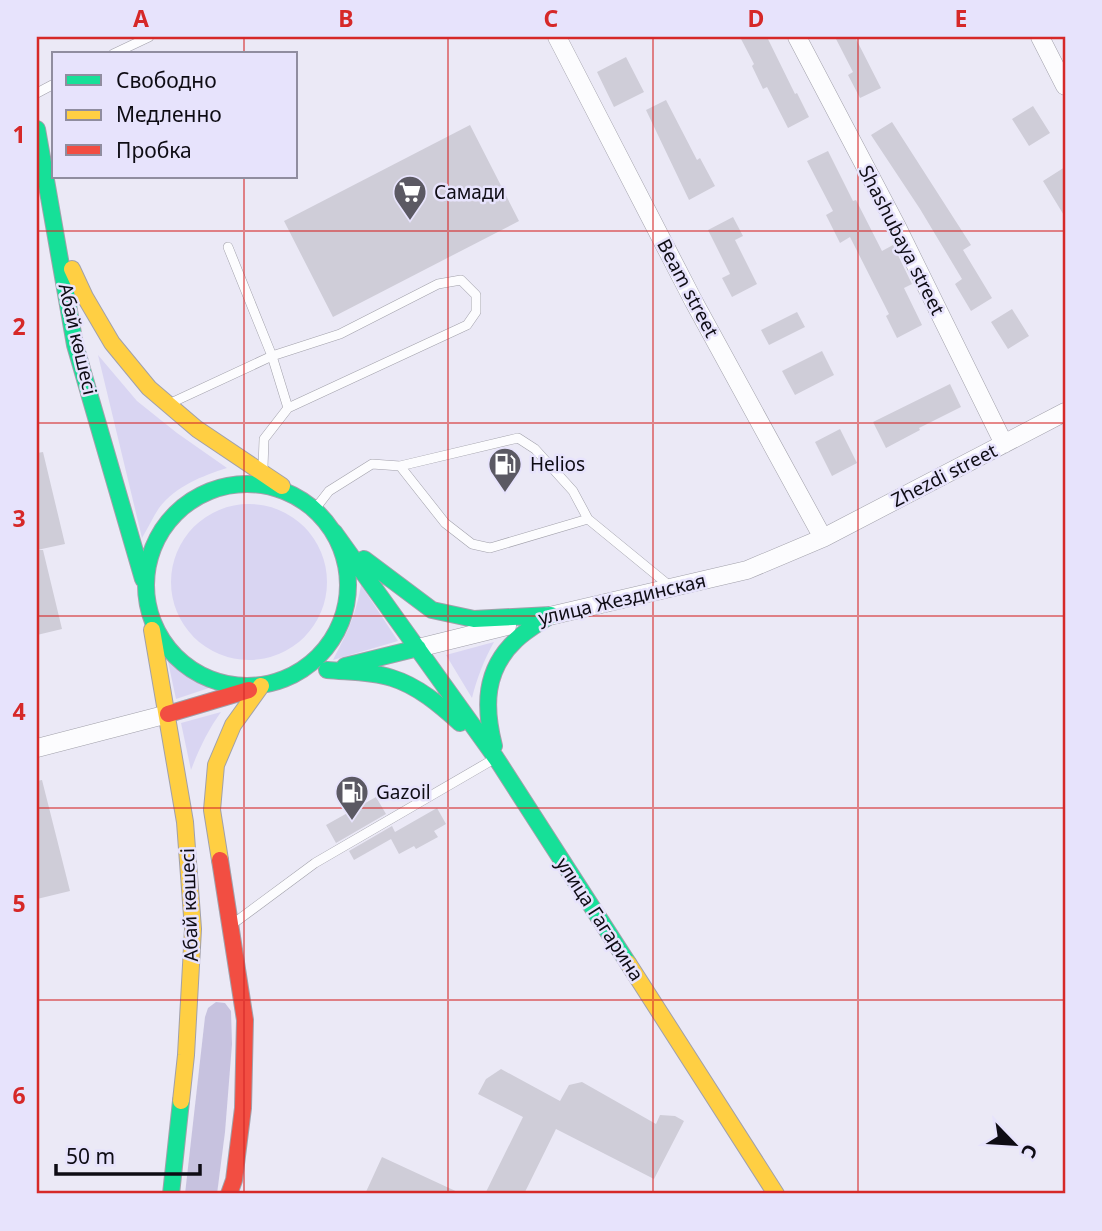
<svg xmlns="http://www.w3.org/2000/svg" width="1102" height="1231" font-family="'Noto Sans',sans-serif">
	<style>
		.green { fill: #d9d5f2 }
		.forest { fill: #c7c2df }
		.building { fill: #cfcdd8 }
		.lines { fill: none; stroke-linecap: round; stroke-linejoin: round }
		.lane-casing { stroke: #a1a0aa; stroke-width: 10 }
		.street-casing { stroke: #a1a0aa; stroke-width: 19 }
		.fast-casing { stroke: #a1a0aa; stroke-width: 18 }
		.slow-casing { stroke: #a1a0aa; stroke-width: 18 }
		.jam-casing { stroke: #a1a0aa; stroke-width: 18 }
		.lane { stroke: #fcfcfe; stroke-width: 9 }
		.street { stroke: #fcfcfe; stroke-width: 18 }
		.fast { stroke: #16e098; stroke-width: 16 }
		.slow { stroke: #ffcf43; stroke-width: 16 }
		.jam { stroke: #f24e42; stroke-width: 16 }
		.grid { fill: none; stroke: #d62828; stroke-width: 2; stroke-opacity: 0.55 }
		.labels { text-anchor: middle; stroke-width: 5; stroke-linejoin: round; paint-order: stroke }
		.poi-label { font-size: 19px; fill: #0e0c14; stroke: #e7e3fc; text-anchor: start }
		.street-label { font-size: 19px; fill: #0e0c14; stroke: #e7e3fc }
		.neatline { fill: none; stroke: #d62828; stroke-width: 2.5 }
		.grid-label { font-size: 23px; text-anchor: middle; font-weight: bold; fill: #d62828 }
	</style>
	<rect width="100%" height="100%" fill="#ebe9f6"/>
	<path class="green" d="M98,355L137,401L177,433L227,468C202,476 176,486 159,508C153,517 148,528 142,538Z
		M171 582a78 78 0 1 1 156 0a78 78 0 1 1-156 0Z
		M361,585L398,641L333,660C347,633 356,615 361,585Z
		M494,642C484,660 477,678 472,698L446,655Z
		M167,657L197,678L215,686L176,699Z
		M221,712C208,730 199,749 191,770L181,723Z"/>
	<path class="forest" d="M216,1002L225,1003L231,1011L232,1044L225,1132L217,1194H185L205,1017L208,1008Z"/>
	<path class="building" d="M740,37H767L795,94L797,93L809,117L788,128L767,87L763,89L752,66L754,64Z
		M835,37H855L881,88L860,98L848,75L853,72Z
		M626,57L644,92L614,107L597,72Z
		M666,100L697,160L700,158L715,186L689,200L646,110Z
		M1033,106L1050,133L1029,146L1012,119Z
		M892,122L971,245L963,250L992,298L971,311L955,284L962,279L920,209L871,135Z
		M470,125L519,221L333,317L284,221Z
		M828,151L853,201L856,200L882,251L893,245L912,284L904,288L922,325L897,338L886,316L889,314L850,237L840,243L826,215L833,211L807,161Z
		M1065,167V217L1043,181Z
		M733,217L743,236L735,240L757,284L732,297L722,278L730,274L708,230Z
		M1012,309L1029,336L1008,349L991,322Z
		M797,312L805,327L769,345L761,330Z
		M822,351L834,375L795,395L782,371Z
		M950,384L961,407L919,428L920,430L886,448L873,422Z
		M840,429L857,463L832,476L815,442Z
		M43,452L65,544L37,550V453Z
		M37,550H43L62,629L37,635Z
		M42,780L70,891L37,899V781Z
		M376,797L386,814L336,843L326,825Z
		M437,808L446,824L434,831L438,837L416,849L414,846L399,854L391,839L354,860L349,851L392,826L395,832Z
		M501,1069L560,1101L569,1085L582,1082L656,1124L660,1115L675,1116L684,1121L654,1179L556,1129L524,1194H485L523,1117L478,1094L486,1079Z
		M382,1157L462,1194H365Z"/>
	<g class="lines">
		<defs>
			<path id="lane" d="M113,54L149,37
				M37,93L54,84
				M228,247L272,356L288,408
				M173,402L272,356L340,334L438,284L461,280L476,295V312L467,325L288,408L264,439L263,468
				M400,466L445,523L472,544L490,548L588,519
				M315,509L329,491L372,464L400,466L518,438L535,449L573,491L588,519L671,587
				M234,923L315,863L494,759"/>
			<path id="street" d="M557,37L694,302L823,538
				M797,37L897,227L1004,444
				M1040,37L1065,86
				M541,618L747,570L823,538L1065,412
				M418,648L507,626
				M37,748L168,714"/>
			<path id="fast" d="M37,129L75,345L143,579
				M146 585a101 101 0 1 1 202 0a101 101 0 1 1-202 0Z
				M334,532L496,758L628,963
				M364,559L432,610L474,619L551,615
				M345,666L418,648
				M327,670C348,672 371,671 392,678C418,686 440,705 460,723
				M494,746C484,707 484,670 516,640C526,630 539,623 551,615
				M171,1194L181,1101"/>
			<path id="slow" d="M72,269L85,297L112,343L149,388L197,429L282,486
				M152,630L185,822L193,929L186,1055L181,1101
				M220,860L212,810L216,765L233,725L261,686
				M628,963L776,1194"/>
			<path id="jam" d="M168,714L249,690
				M220,860L245,1020L243,1108L234,1180L229,1194"/>
		</defs>
		<use href="#lane" class="lane-casing"/>
		<use href="#street" class="street-casing"/>
		<use href="#fast" class="fast-casing"/>
		<use href="#slow" class="slow-casing"/>
		<use href="#jam" class="jam-casing"/>
		<use href="#lane" class="lane"/>
		<use href="#street" class="street"/>
		<use href="#fast" class="fast"/>
		<use href="#slow" class="slow"/>
		<use href="#jam" class="jam"/>
	</g>
	<path class="grid" d="M244,37V54M448,37V1194M653,37V1194M858,37V1194M244,177V1194M37,231H1065M37,423H1065M37,616H1065M37,808H1065M37,1000H1065"/>
	<defs>
		<symbol id="supermarket-pin" viewBox="-11 -11 22 30"><path d="M0 17L-7.5 6A9.5 9.5 0 1 1 7.5 6Z" fill="#5b5963" stroke="#e7e3fc"/><path d="M-6-5.5h2.5l.6 2H6L4.5 2H-2.5L-4.4-4H-6ZM-1.5 3.2a1.3 1.3 0 1 0 .1 0ZM3 3.2a1.3 1.3 0 1 0 .1 0Z" fill="#fff"/></symbol>
		<symbol id="fuel-pin" viewBox="-11 -11 22 30"><path d="M0 17L-7.5 6A9.5 9.5 0 1 1 7.5 6Z" fill="#5b5963" stroke="#e7e3fc"/><path d="M-5.5-6h7V0h2V4h1.3V-2.5L3-4.5l.8-.8L6-3V5H2.5V1h-1V6h-7ZM-4.2-4.7v3.2H.2V-4.7Z" fill="#fff"/></symbol>
	</defs>
	<g fill-rule="evenodd">
		<use href="#supermarket-pin" x="391" y="173" width="38" height="52"/>
		<use href="#fuel-pin" x="486" y="445" width="38" height="52"/>
		<use href="#fuel-pin" x="333" y="773" width="38" height="52"/>
	</g>
	<g class="labels">
		<g class="poi-label">
			<text x="434" y="199">Самади</text>
			<text x="530" y="471">Helios</text>
			<text x="376" y="799">Gazoil</text>
		</g>
		<g class="street-label">
			<text transform="translate(902 240) rotate(63)" y="7">Shashubaya street</text>
			<text transform="translate(688 288) rotate(62)" y="7">Beam street</text>
			<text transform="translate(78 339) rotate(77)" y="7">Абай көшесі</text>
			<text transform="translate(944 475) rotate(-27)" y="7">Zhezdi street</text>
			<text transform="translate(622 599) rotate(-13)" y="7">улица Жездинская</text>
			<text transform="translate(189 905) rotate(-92)" y="7">Абай көшесі</text>
			<text transform="translate(600 919) rotate(57)" y="7">улица Гагарина</text>
		</g>
	</g>
	<rect width="1102" height="1231" fill="none" stroke="#e7e3fc" stroke-width="77"/>
	<rect x="52" y="52" width="245" height="126" fill="#e7e3fc" stroke="#908d9f" stroke-width="2"/>
	<rect x="66" y="75" width="35" height="10" fill="#16e098" stroke="#908d9f" stroke-width="2"/>
	<text x="116" y="88" font-size="21" fill="#0e0c14">Свободно</text>
	<rect x="66" y="110" width="35" height="10" fill="#ffcf43" stroke="#908d9f" stroke-width="2"/>
	<text x="116" y="122" font-size="21" fill="#0e0c14">Медленно</text>
	<rect x="66" y="145" width="35" height="10" fill="#f24e42" stroke="#908d9f" stroke-width="2"/>
	<text x="116" y="158" font-size="21" fill="#0e0c14">Пробка</text>
	<g transform="translate(1014 1144) rotate(115)" stroke="#e7e3fc" stroke-width="5" paint-order="stroke">
	<path d="M0-5L12 26L0 18L-12 26Z" fill="#0e0c14"/>
	<text y="-10" font-size="19" font-weight="bold" text-anchor="middle" fill="#0e0c14">С</text>
	</g>
	<path d="M56 1164v10h144v-10" fill="none" stroke="#0e0c14" stroke-width="3.5"/>
	<text x="66" y="1164" font-size="21" fill="#0e0c14" stroke="#e7e3fc" stroke-width="5" paint-order="stroke">50 m</text>
	<rect x="38" y="38" width="1026" height="1154" class="neatline"/>
	<g class="grid-label">
		<text x="141" y="27">A</text>
		<text x="346" y="27">B</text>
		<text x="551" y="27">C</text>
		<text x="756" y="27">D</text>
		<text x="961" y="27">E</text>
		<text x="19" y="143">1</text>
		<text x="19" y="335">2</text>
		<text x="19" y="527">3</text>
		<text x="19" y="720">4</text>
		<text x="19" y="912">5</text>
		<text x="19" y="1104">6</text>
	</g>
</svg>
